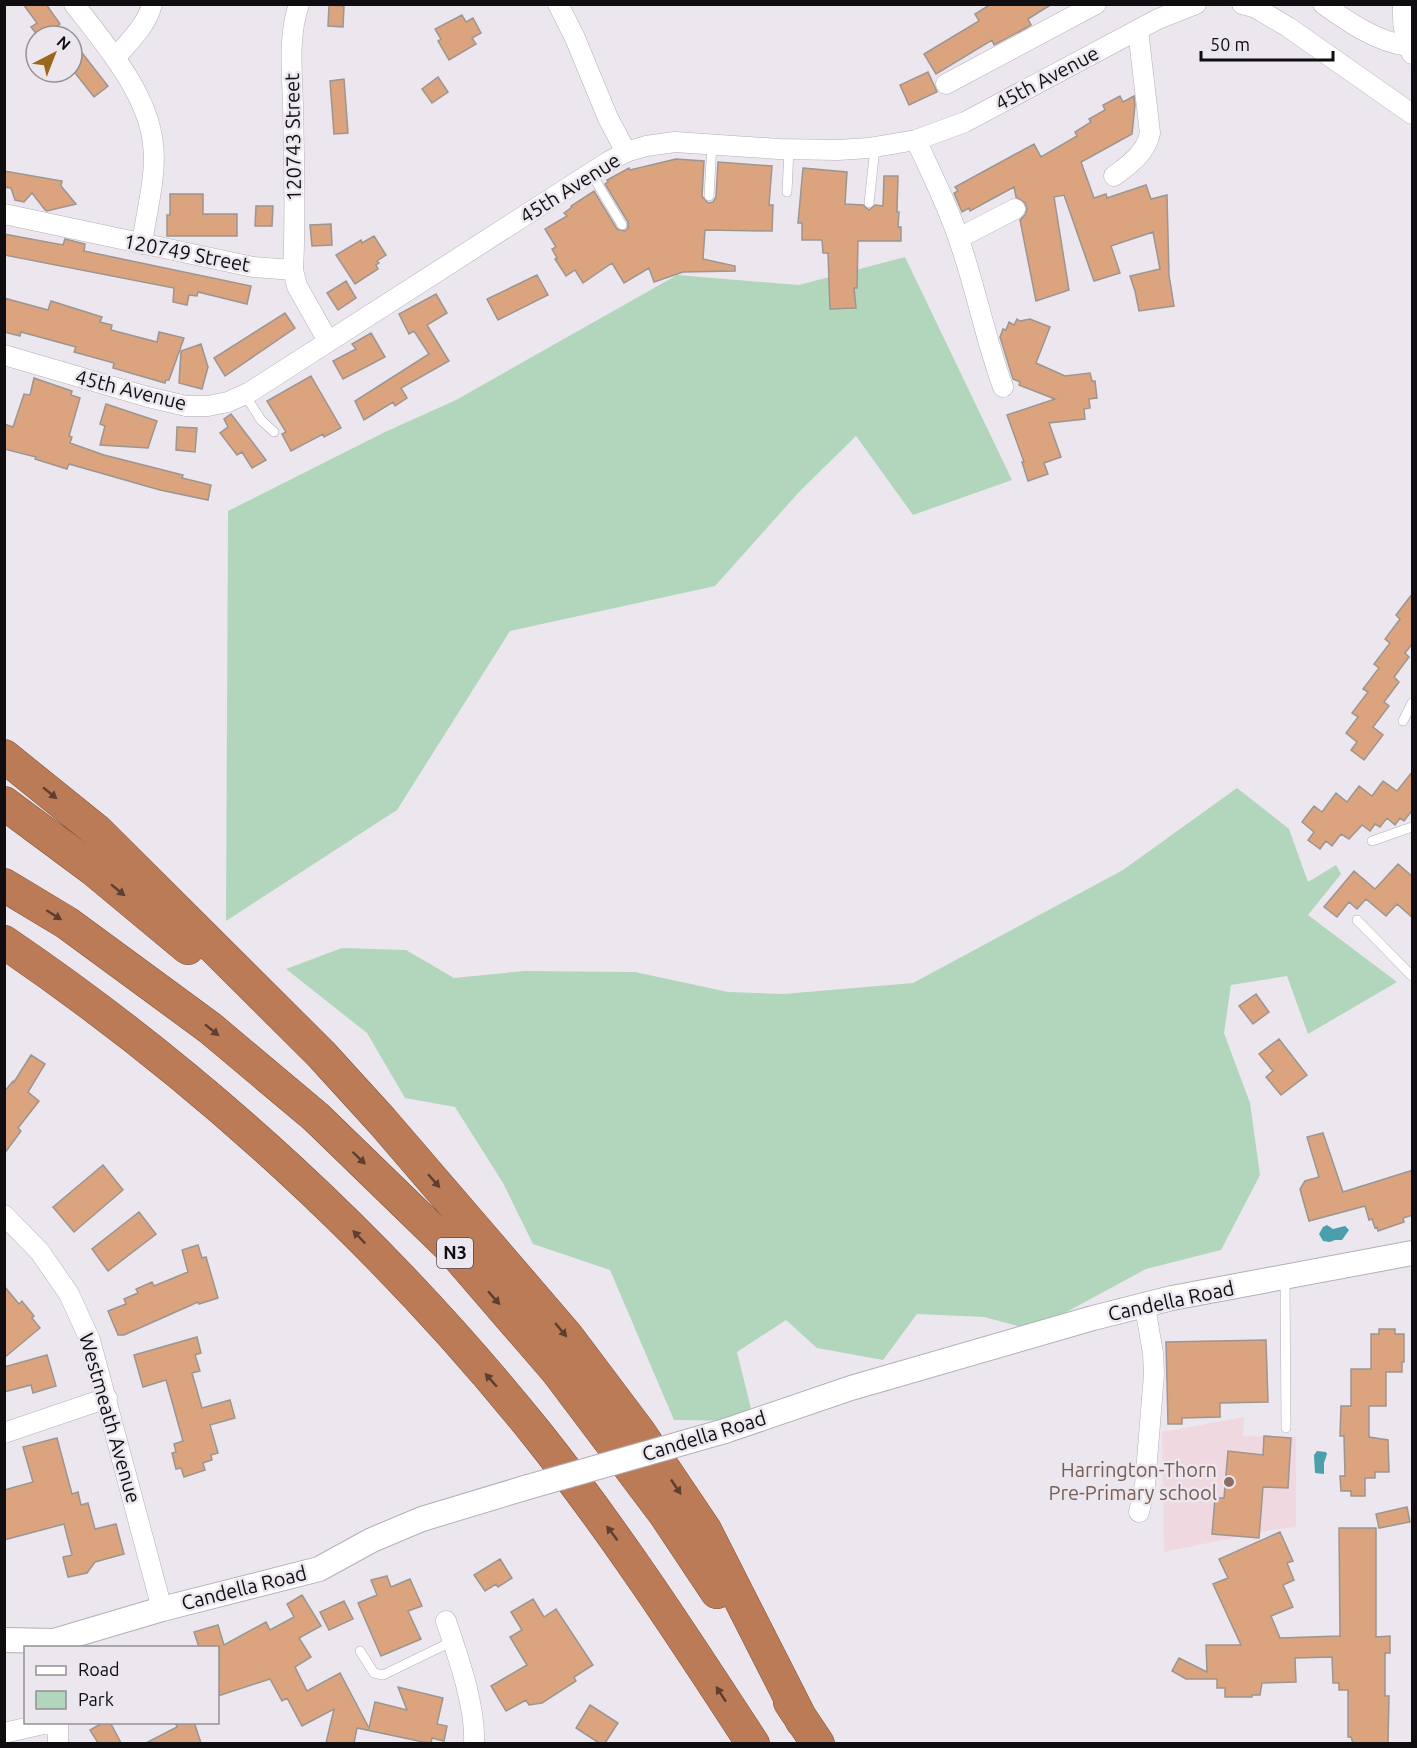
<svg xmlns="http://www.w3.org/2000/svg" width="1417" height="1748" font-family="Ubuntu,sans-serif">
	<style>
		.education { fill: #f0d8e1 }
		.green { fill: #b1d6bc }
		.water { fill: #4b9fad }
		.building { fill: #dba37e; stroke: #9c9590; stroke-width: 1.5 }
		.lines { fill: none; stroke-linecap: round; stroke-linejoin: round }
		.service-casing { stroke: #b3afb6; stroke-width: 10 }
		.minor-casing { stroke: #b3afb6; stroke-width: 21 }
		.tertiary-casing { stroke: #b3afb6; stroke-width: 26 }
		.motorway-casing { stroke: #7f543e; stroke-width: 34 }
		.service { stroke: #fff; stroke-width: 9 }
		.minor { stroke: #fff; stroke-width: 20 }
		.tertiary { stroke: #fff; stroke-width: 24 }
		.motorway { stroke: #bc7b57; stroke-width: 33 }
		.tertiary-bridge-casing { stroke: #b3afb6; stroke-width: 26; stroke-linecap: butt }
		.tertiary-bridge { stroke: #fff; stroke-width: 24 }
		.oneway { fill: #5d3e30 }
		.education-dot { fill: #8d6e63; stroke: #ece7ee; stroke-width: 2 }
		.labels { text-anchor: middle; stroke-width: 5; stroke-linejoin: round; paint-order: stroke }
		.shield { fill: #ece7ee; stroke: #514e53; stroke-width: 1.5 }
		.shield-label { font-size: 18px; font-weight: bold; fill: #0f0d10 }
		.street-label { font-size: 20px; fill: #0f0d10; stroke: #ece7ee }
		.education-label { font-size: 20px; fill: #785e54; stroke: #ece7ee; text-anchor: end }
	</style>
	<rect width="100%" height="100%" fill="#ece7ee"/>
	<path class="education" d="M1244,1417L1243,1436L1296,1437V1527L1272,1530L1164,1552L1162,1432Z"/>
	<path class="green" d="M905,257L1012,480L913,515L856,436L800,491L715,586L510,631L397,810L226,921L228,511L385,432L456,400L677,275L799,285Z
		M1237,788L1289,829L1308,882L1336,865L1341,874L1308,915L1397,982L1308,1034L1287,976L1231,985L1224,1033L1250,1103L1260,1175L1221,1250L1146,1269L1033,1330L984,1317L917,1314L883,1360L817,1348L786,1320L737,1352L754,1421L674,1420L610,1270L533,1244L503,1183L455,1107L405,1098L367,1033L286,969L342,948L406,950L454,978L524,971L635,972L728,992L783,994L913,983L1123,870Z"/>
	<path class="water" d="M1327,1225L1333,1229L1345,1226L1349,1230L1342,1240H1335L1330,1242L1323,1241L1319,1234L1323,1227Z
		M1317,1451L1326,1452L1327,1454L1324,1463V1474L1315,1473L1314,1455Z"/>
	<path class="building" d="M23,4H46L60,24L43,36H38L31,27L37,23Z
		M991,4H1052L1028,19L1031,25L1026,28L994,45L992,40L936,74L924,54L979,21L975,14Z
		M329,5L344,6L343,27L328,26Z
		M462,15L466,22L473,18L481,33L472,38L476,44L449,60L438,41L441,39L435,29Z
		M72,40L108,86L94,97L72,69Z
		M928,72L937,92L909,105L900,85Z
		M438,77L448,92L432,103L422,89Z
		M344,79L348,133L334,134L330,81Z
		M1120,96L1123,102L1134,96L1135,105L1132,134L1081,162L1094,198L1106,194L1107,198L1146,185L1151,199L1167,195L1169,275L1174,306L1139,311L1135,291L1130,276L1160,269L1153,232L1111,246L1120,273L1094,281L1064,195L1054,197L1069,290L1036,301L1020,220L1025,215L1027,209L1025,203L1016,197L1014,187L970,211L969,208L962,212L954,193L958,191L955,187L1034,144L1041,157L1077,136L1075,132L1091,122L1089,119L1105,110L1103,105Z
		M676,159L704,161L702,196L708,203L713,202L716,197L718,162L772,166L769,205H773L772,231L705,230L703,259L735,266V271L683,272L654,282L649,268L624,283L612,263L583,283L575,270L566,276L555,259L557,258L552,249L556,247L545,229L567,216L564,213L572,207L571,206L594,191L617,229L625,231L628,228V222L605,184L608,182L607,180L629,168L630,170Z
		M803,168L847,172L845,204L863,205L869,210L875,205L883,206L884,176H898L897,212H899L898,227H901V241H858L857,288H854L856,308L830,309L828,253H823L822,240H802V223H798Z
		M4,171L62,181L61,186L76,204L47,211L45,210L32,193L24,202L15,200L11,188L4,187Z
		M170,194H203V214H237V236H167V215H170Z
		M256,206H273L272,226H255Z
		M331,224L332,245L312,246L310,225Z
		M4,234L63,245L65,239L85,244L84,251L251,286L247,304L198,292L197,296L189,295L187,305L173,302L174,288L4,255Z
		M374,236L386,255L377,261L379,263L376,265L378,269L355,284L336,255L361,240L362,243Z
		M537,275L548,295L498,320L487,299Z
		M346,281L356,298L338,310L327,293Z
		M436,294L447,313L427,325L449,361L401,388L407,398L395,406L393,402L364,420L355,401L429,354L414,331L409,334L399,314Z
		M4,298L48,310L51,301L102,317L100,322L112,325L111,330L157,342L159,332L184,338L169,380H166L165,383L113,368L114,363L74,352L76,347L21,332L20,336L4,332Z
		M285,313L295,328L225,376L214,358Z
		M1017,319L1020,321L1030,319L1050,327L1036,363L1065,376L1090,373L1092,381H1095L1097,398L1089,399L1090,408L1084,409L1085,419L1049,423L1061,457L1044,463L1048,474L1028,481L1022,462H1024L1007,415L1055,399L1019,385L1020,382L1013,379L1000,337L1003,329L1006,330L1009,322L1014,325Z
		M371,333L385,357L343,379L333,361L356,349L352,344Z
		M201,344L208,367L202,389L179,383L181,351Z
		M311,376L341,428L324,437L323,434L291,451L282,434L286,432L267,401Z
		M34,378L72,391L71,395L80,398L69,436L72,437L70,443L104,455L183,475L182,478L211,485L208,500L160,490L69,464L67,469L35,459L36,457L4,449V424L13,427L24,394L30,395Z
		M106,404L157,421L148,448L100,445L105,426L100,424Z
		M231,414L266,460L252,468L242,452L237,455L220,433L228,427L224,419Z
		M177,427L197,428L195,452L176,450Z
		M1413,593V643L1405,653L1409,657L1394,677L1399,682L1384,702L1389,706L1373,727L1383,735L1364,760L1351,750L1357,742L1346,733L1358,717L1352,713L1368,692L1363,689L1379,668L1374,664L1390,643L1385,639L1400,619L1396,615Z
		M1413,771V809L1404,821L1400,818L1395,825L1387,818L1380,827L1375,824L1370,831L1362,825L1349,839L1341,834L1332,846L1326,841L1320,849L1308,840L1314,832L1302,822L1314,806L1322,812L1336,793L1347,802L1359,786L1372,796L1383,781L1397,791Z
		M1398,864L1413,877V918L1397,904L1386,916L1366,899L1357,909L1349,902L1337,917L1324,907L1354,871L1375,889Z
		M1256,994L1269,1012L1253,1024L1239,1006Z
		M1279,1039L1307,1075L1281,1095L1266,1077L1273,1071L1259,1054Z
		M31,1055L45,1064L28,1092L39,1101L18,1128L21,1131L4,1154V1092L13,1081L14,1082Z
		M1323,1133L1343,1192L1413,1170V1215L1403,1218L1404,1222L1378,1231L1377,1227L1375,1228L1372,1219L1369,1220L1365,1206L1309,1221L1300,1189L1305,1181L1319,1177L1307,1137Z
		M103,1165L123,1190L74,1232L53,1207Z
		M139,1212L156,1234L108,1271L92,1249Z
		M198,1245L202,1258L206,1257L218,1298L199,1304L198,1302L124,1335H118L108,1311L126,1304L124,1299L138,1293L136,1289L152,1282L154,1286L188,1272L182,1250Z
		M4,1286L19,1304L22,1301L34,1316L32,1318L40,1328L4,1358Z
		M1379,1329H1395V1334H1404V1362H1402V1372H1386V1406H1369V1437L1388,1440L1389,1472H1375V1478H1365V1496H1351V1491H1341L1340,1476H1345L1344,1436H1340L1341,1406H1351V1369H1371V1334H1379Z
		M197,1337L201,1353L195,1355L200,1371L192,1373L202,1408L230,1400L235,1418L210,1425L218,1453L211,1455L212,1460L203,1463L205,1470L184,1477L181,1468L176,1469L172,1453L176,1452L174,1444L183,1441L166,1380L143,1387L134,1355Z
		M1266,1340L1268,1402L1220,1403V1417L1182,1418V1424H1168L1166,1342Z
		M47,1355L56,1386L33,1393L31,1385L4,1392V1367Z
		M1264,1436L1291,1438L1288,1488L1263,1487L1259,1538L1212,1534L1215,1498H1224L1228,1451L1263,1455Z
		M57,1438L72,1494L78,1492L81,1505L88,1503L95,1529L116,1524L124,1554L95,1562L87,1573L68,1577L63,1557L72,1555L64,1524L4,1540V1490L33,1482L23,1447Z
		M1407,1507L1410,1522L1379,1528L1376,1514Z
		M1339,1528H1376V1637L1390,1636V1653H1385V1696H1389L1388,1743H1353L1351,1737H1348V1690H1339V1683H1333L1332,1657L1295,1658L1296,1682L1262,1683L1260,1695H1252V1697H1225V1688H1217V1679H1186L1172,1671L1179,1658L1207,1672L1206,1645H1241L1213,1584L1228,1578L1219,1559L1280,1532L1293,1561L1287,1563L1294,1580L1283,1585L1293,1607L1271,1616L1280,1638L1340,1636Z
		M500,1559L512,1578L498,1587L496,1584L485,1591L474,1575Z
		M387,1576L391,1587L410,1579L422,1606L408,1611L421,1639L381,1656L358,1603L377,1595L371,1580Z
		M302,1595L321,1626L299,1638L311,1657L295,1667L307,1691L340,1673L369,1728L375,1702L407,1710L398,1687L443,1698L437,1724L447,1726L444,1741L432,1738L431,1743H428L357,1728L354,1743H326L334,1709L302,1726L287,1698L282,1701L270,1679L218,1696L219,1647H199L194,1632L218,1625L224,1645L266,1622L270,1630L294,1617L287,1604Z
		M533,1599L544,1617L556,1609L593,1665L574,1677L576,1681L542,1703L529,1705L526,1700L506,1711L491,1686L527,1665L510,1637L522,1630L511,1612Z
		M344,1601L353,1619L329,1630L320,1612Z
		M590,1705L618,1723L605,1743H599L576,1728Z
		M104,1722H110L121,1743H98L90,1730Z
		M175,1722H194L201,1743H146L177,1727Z"/>
	<g class="lines">
		<defs>
			<path id="service" d="M591,173L622,225
				M787,192L789,149
				M709,196L712,144
				M869,203L875,148
				M245,395L261,420L274,432
				M1403,721L1412,703
				M1372,841L1412,827
				M1357,920L1412,976
				M1285,1277L1286,1428
				M360,1651L374,1673L383,1675L453,1641"/>
			<path id="minor" d="M74,4C104,43 148,93 153,144C157,176 146,212 142,244
				M558,4L575,38L608,118L626,152
				M1242,4L1256,8L1288,27L1412,114
				M1323,4C1348,22 1377,42 1408,46
				M1403,4C1402,21 1404,39 1412,54
				M115,58C129,42 147,25 152,4
				M946,84L1096,4
				M916,140C932,175 950,210 961,246C977,293 986,341 1003,387
				M1114,176C1130,164 1146,153 1150,133L1138,30
				M4,214L253,267L293,270L297,286L328,341
				M959,238L1015,209
				M293,270C296,215 294,160 293,105C292,72 288,36 299,4
				M4,355L148,397L186,406H208L228,402L250,392L608,162L626,152L646,146L675,142L779,149L838,150L869,148L916,140L965,122L1158,19L1196,4
				M4,1215L40,1252L69,1294L90,1340L162,1609
				M4,1433L107,1398
				M1139,1512L1145,1485L1154,1374L1153,1353L1145,1307
				M446,1621C458,1656 476,1707 474,1744
				M58,1722V1744
				M4,1733L52,1722"/>
			<path id="tertiary" d="M725,1431L851,1388L1093,1318L1172,1298L1412,1253
				M4,1640L54,1641L162,1609L319,1569L372,1540L422,1519L528,1487"/>
			<path id="motorway" d="M4,756L97,831L321,1054L382,1121L566,1335L639,1432L705,1530L802,1721
				M4,803L93,869L188,948
				M4,885L67,923L210,1028L316,1117L451,1248L558,1372L665,1514L717,1592
				M4,942C204,1078 386,1246 537,1434C615,1532 684,1638 753,1744
				M790,1702L818,1744"/>
		</defs>
		<use href="#service" class="service-casing"/>
		<use href="#minor" class="minor-casing"/>
		<use href="#tertiary" class="tertiary-casing"/>
		<use href="#motorway" class="motorway-casing"/>
		<use href="#service" class="service"/>
		<use href="#minor" class="minor"/>
		<use href="#tertiary" class="tertiary"/>
		<use href="#motorway" class="motorway"/>
		<defs>
			<path id="tertiary-bridge" d="M528,1487L725,1431"/>
		</defs>
		<use href="#tertiary-bridge" class="tertiary-bridge-casing"/>
		<use href="#tertiary-bridge" class="tertiary-bridge"/>
	</g>
	<defs><path id="oneway-solid" d="M-6-.8H1V-3.2L6.5 0L1 3.2V.8H-6Z" transform="scale(1.5)"/></defs>
	<g class="oneway">
		<use href="#oneway-solid" transform="translate(50 793) rotate(39)"/>
		<use href="#oneway-solid" transform="translate(118 890) rotate(39)"/>
		<use href="#oneway-solid" transform="translate(54 915) rotate(32)"/>
		<use href="#oneway-solid" transform="translate(212 1030) rotate(39)"/>
		<use href="#oneway-solid" transform="translate(359 1158) rotate(44)"/>
		<use href="#oneway-solid" transform="translate(434 1181) rotate(49)"/>
		<use href="#oneway-solid" transform="translate(359 1237) rotate(-134)"/>
		<use href="#oneway-solid" transform="translate(494 1298) rotate(49)"/>
		<use href="#oneway-solid" transform="translate(561 1330) rotate(50)"/>
		<use href="#oneway-solid" transform="translate(491 1380) rotate(-131)"/>
		<use href="#oneway-solid" transform="translate(676 1487) rotate(56)"/>
		<use href="#oneway-solid" transform="translate(612 1533) rotate(-127)"/>
		<use href="#oneway-solid" transform="translate(721 1694) rotate(-123)"/>
	</g>
	<circle class="education-dot" cx="1229" cy="1482" r="6"/>
	<g class="labels">
		<rect class="shield" x="437" y="1238" width="36" height="30" rx="4.5"/>
		<g class="shield-label">
			<text x="455" y="1259">N3</text>
		</g>
		<g class="street-label">
			<text transform="translate(1047 78) rotate(-28)" y="7">45th Avenue</text>
			<text transform="translate(293 137) rotate(-91)" y="7">120743 Street</text>
			<text transform="translate(570 188) rotate(-32)" y="7">45th Avenue</text>
			<text transform="translate(187 253) rotate(11)" y="7">120749 Street</text>
			<text transform="translate(131 390) rotate(14)" y="7">45th Avenue</text>
			<text transform="translate(1171 1301) rotate(-12)" y="7">Candella Road</text>
			<text transform="translate(110 1418) rotate(74)" y="7">Westmeath Avenue</text>
			<text transform="translate(704 1436) rotate(-17)" y="7">Candella Road</text>
			<text transform="translate(244 1588) rotate(-14)" y="7">Candella Road</text>
		</g>
		<g class="education-label">
			<text x="1217" y="1477">Harrington-Thorn<tspan x="1217" dy="23">Pre-Primary school</tspan></text>
		</g>
	</g>
	<rect width="1417" height="1748" fill="none" stroke="#0f0d10" stroke-width="12"/>
	<rect x="24" y="1646" width="195" height="78" fill="#ece7ee" stroke="#949095" stroke-width="1.5"/>
	<rect x="36" y="1666" width="30" height="9" fill="#ffffff" stroke="#949095" stroke-width="1.5"/>
	<text x="78" y="1676" font-size="18" fill="#0f0d10">Road</text>
	<rect x="36" y="1691" width="30" height="18" fill="#b1d6bc" stroke="#949095" stroke-width="1.5"/>
	<text x="78" y="1706" font-size="18" fill="#0f0d10">Park</text>
	<g transform="translate(54 54) rotate(42)"><circle r="28" fill="#ece7ee" stroke="#949095" stroke-width="1.5"/>
	<path d="M0-4.5L10 22L0 15L-10 22Z" fill="#9a681c"/>
	<text y="-9" font-size="16" font-weight="bold" text-anchor="middle" fill="#0f0d10">N</text>
	</g>
	<path d="M1201 51v9h132v-9" fill="none" stroke="#0f0d10" stroke-width="3"/>
	<text x="1210" y="51" font-size="18" fill="#0f0d10" stroke="#ece7ee" stroke-width="4.5" paint-order="stroke">50 m</text>
</svg>
